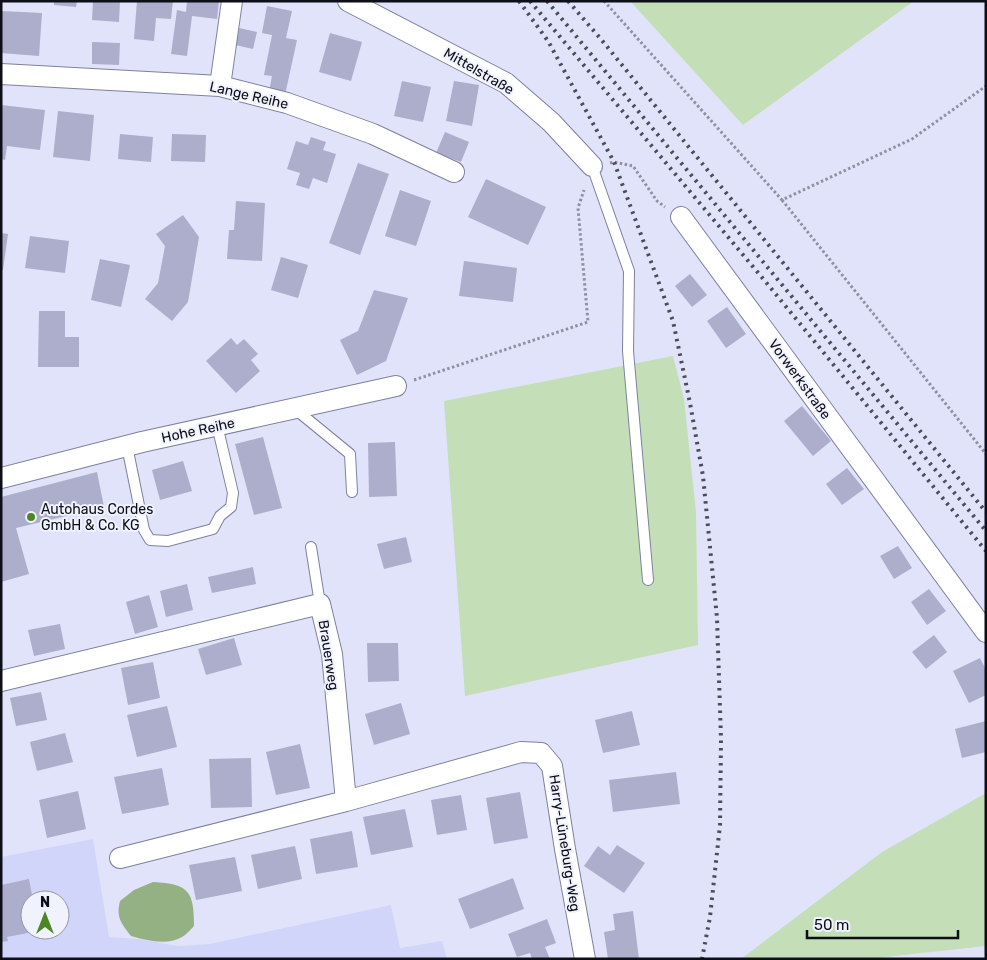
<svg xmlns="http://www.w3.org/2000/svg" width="987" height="960" font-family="Rubik,sans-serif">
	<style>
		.built { fill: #d2d5fa; fill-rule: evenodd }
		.green { fill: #c4dfb7 }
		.water { fill: #94b184 }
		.building { fill: #acaecb }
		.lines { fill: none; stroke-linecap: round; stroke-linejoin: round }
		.service-casing { stroke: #7f819c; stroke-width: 12 }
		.minor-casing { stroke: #7f819c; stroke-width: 22 }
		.path { stroke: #8f91a3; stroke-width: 3; stroke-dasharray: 2.5 2.5; stroke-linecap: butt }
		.service { stroke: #fff; stroke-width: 10 }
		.minor { stroke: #fff; stroke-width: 20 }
		.rail { stroke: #4b4c59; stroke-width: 4; stroke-dasharray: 2.5 5; stroke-linecap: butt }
		.poi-dot { fill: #4d8723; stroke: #f0f2fe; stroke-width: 2 }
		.labels { text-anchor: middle; stroke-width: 4; stroke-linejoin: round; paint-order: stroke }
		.street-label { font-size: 14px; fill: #0d0e17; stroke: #f0f2fe }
		.poi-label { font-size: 14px; fill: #0d0e17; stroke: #f0f2fe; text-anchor: start }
	</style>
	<rect width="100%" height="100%" fill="#e1e3fb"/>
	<path class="built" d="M93,839L109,937L139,939L178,946L210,944L391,905L400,948L442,941L447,959H1V857ZM30,900H60V930H30Z"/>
	<path class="green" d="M630,1H914L743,125Z
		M673,356L684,399L696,512L698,645L465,696L444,401Z
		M986,793V946L868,959H741L882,852Z"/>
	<path class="water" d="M153,882C189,884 194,891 194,926C190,930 186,935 182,937C166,946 146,940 131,936C121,923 116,917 120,901L134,890Z"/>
	<path class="building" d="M54,1H77L76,7L54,5Z
		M93,1H120L119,22L92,20Z
		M137,1H173L171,19L156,18L154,41L134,39Z
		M187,1H219L217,19L192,16L187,56L171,54L177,10L186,12Z
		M267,6L292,11L286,38L297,40L285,95L269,92L272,76L264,75L272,35L262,33Z
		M1,11L42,13L39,56L1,53Z
		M239,28L257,32L253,49L235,45Z
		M330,33L362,42L351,81L319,72Z
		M92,42L120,43L119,65L92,64Z
		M402,81L431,87L423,122L394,116Z
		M454,81L479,85L472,126L446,121Z
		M1,105L45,110L40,150L7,146L5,160L1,159Z
		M58,111L94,115L90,161L53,157Z
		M445,132L469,142L461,162L436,153Z
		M120,134L153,137L151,162L118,159Z
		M172,134L206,135L205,162L171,161Z
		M311,137L326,142L323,150L336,154L327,183L313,178L309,189L296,185L300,173L287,169L296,141L308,145Z
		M358,163L389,174L360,255L329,243Z
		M486,179L546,207L528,245L468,217Z
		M400,190L431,201L416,246L385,236Z
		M236,201L265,203L262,261L227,259L229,230H234Z
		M183,215L199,237L188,302L172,321L145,299L158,283L165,246L156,234Z
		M1,233L8,234L3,270H1Z
		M30,236L69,241L65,273L25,268Z
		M281,257L308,265L298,298L271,290Z
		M100,259L130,265L121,307L91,300Z
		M464,261L517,268L513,302L459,296Z
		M690,274L707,295L692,307L675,286Z
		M374,290L408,298L386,361L357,375L340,340L358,331Z
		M727,307L746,334L726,348L707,321Z
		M39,311H65V337H79V367H38Z
		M231,338L237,345L244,339L258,354L251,360L260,371L236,393L206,361Z
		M802,406L831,441L813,456L784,421Z
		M263,437L282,508L254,515L235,444Z
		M395,442L397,496L369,497L368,443Z
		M183,461L192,491L160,500L152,470Z
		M847,468L864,489L842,505L826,484Z
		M97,472L104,507L16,528L29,574L1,582V497Z
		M406,537L412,562L384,569L377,544Z
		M898,546L912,568L894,579L880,556Z
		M253,567L256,584L212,593L208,577Z
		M187,584L193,610L166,617L160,591Z
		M929,589L946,611L927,625L911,602Z
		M149,595L158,627L135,634L126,602Z
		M60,624L65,649L34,656L28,630Z
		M934,635L947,652L926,669L912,652Z
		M234,638L242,665L206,675L198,649Z
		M367,643H398L399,681L368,682Z
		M980,658L986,670V695L969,703L953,671Z
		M153,662L160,698L128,705L121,668Z
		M41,692L47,720L16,726L10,698Z
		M401,703L410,734L374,745L365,714Z
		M167,706L177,747L137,757L127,715Z
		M632,711L640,745L603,753L595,720Z
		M986,721V752L962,758L955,729Z
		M65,733L73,762L37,771L30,742Z
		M300,744L310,788L276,795L266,752Z
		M251,758L252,807L211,808L209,759Z
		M162,768L169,805L122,814L114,777Z
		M676,772L680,804L613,812L609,780Z
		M78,791L86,829L47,838L39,800Z
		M520,792L528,838L494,844L486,798Z
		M461,795L467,830L437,835L431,800Z
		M405,809L413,847L371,855L363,817Z
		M352,831L358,867L316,874L310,839Z
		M617,845L645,863L624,893L584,866L598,846L610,855Z
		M295,846L302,879L258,889L251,855Z
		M235,857L242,891L196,900L189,865Z
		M513,878L524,909L470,929L458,899Z
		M29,879L33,900H30V930L38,931L7,937L8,941L1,942V885Z
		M633,911L639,959H608L604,932L615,930L613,914Z
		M547,919L556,943L545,947L550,959H532L530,953L517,957L508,934Z"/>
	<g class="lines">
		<defs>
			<path id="service" d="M592,166L629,271L628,351L648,580
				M295,409L350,454L352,492
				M127,446L144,530L150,540L168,541L213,529L220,516L231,507L233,493L217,425
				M311,547L320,604"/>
			<path id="minor" d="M348,1L506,83L551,122L592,166
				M1,74L220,86L287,103L373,134L454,172
				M220,86L232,1
				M681,217L986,632
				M1,478L142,442L396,386
				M1,681L320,604L332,654L346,801L120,858
				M346,801L521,752L541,753L552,766L565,849L585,959"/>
		</defs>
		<use href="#service" class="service-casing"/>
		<use href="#minor" class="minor-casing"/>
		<path class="path" d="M604,1L782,200L912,139L986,86
			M610,163L614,162L633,166L657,201L665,207
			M782,200L986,454
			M414,380L588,322L578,208L584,190"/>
		<use href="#service" class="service"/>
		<use href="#minor" class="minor"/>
		<path class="rail" d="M519,1L548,41L614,162L673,321L690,403L703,476L717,618L721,739L720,825L710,917L702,959
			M530,1L765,281L986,551
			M547,1L986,531
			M568,1L600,38L986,512"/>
	</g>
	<circle class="poi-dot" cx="31" cy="517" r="5"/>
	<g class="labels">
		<g class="street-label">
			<text transform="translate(479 71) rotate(30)" y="5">Mittelstraße</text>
			<text transform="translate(249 95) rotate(13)" y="5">Lange Reihe</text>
			<text transform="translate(800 379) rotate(54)" y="5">Vorwerkstraße</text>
			<text transform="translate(198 430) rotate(-12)" y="5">Hohe Reihe</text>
			<text transform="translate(329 655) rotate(81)" y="5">Brauerweg</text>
			<text transform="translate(565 843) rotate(81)" y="5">Harry-Lüneburg-Weg</text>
		</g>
		<g class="poi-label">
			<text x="41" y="514">Autohaus Cordes<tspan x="41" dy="16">GmbH &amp; Co. KG</tspan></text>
		</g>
	</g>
	<rect width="987" height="960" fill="none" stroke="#0d0e17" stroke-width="5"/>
	<g transform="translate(45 915)"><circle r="24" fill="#f0f2fe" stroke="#9597a2"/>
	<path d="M0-4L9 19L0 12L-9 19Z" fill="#4d8723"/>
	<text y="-8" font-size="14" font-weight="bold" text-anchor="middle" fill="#0d0e17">N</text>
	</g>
	<path d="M807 930v8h151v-8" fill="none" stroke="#0d0e17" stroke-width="2.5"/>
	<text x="814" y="930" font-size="15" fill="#0d0e17" stroke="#f0f2fe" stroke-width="4" paint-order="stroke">50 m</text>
</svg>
